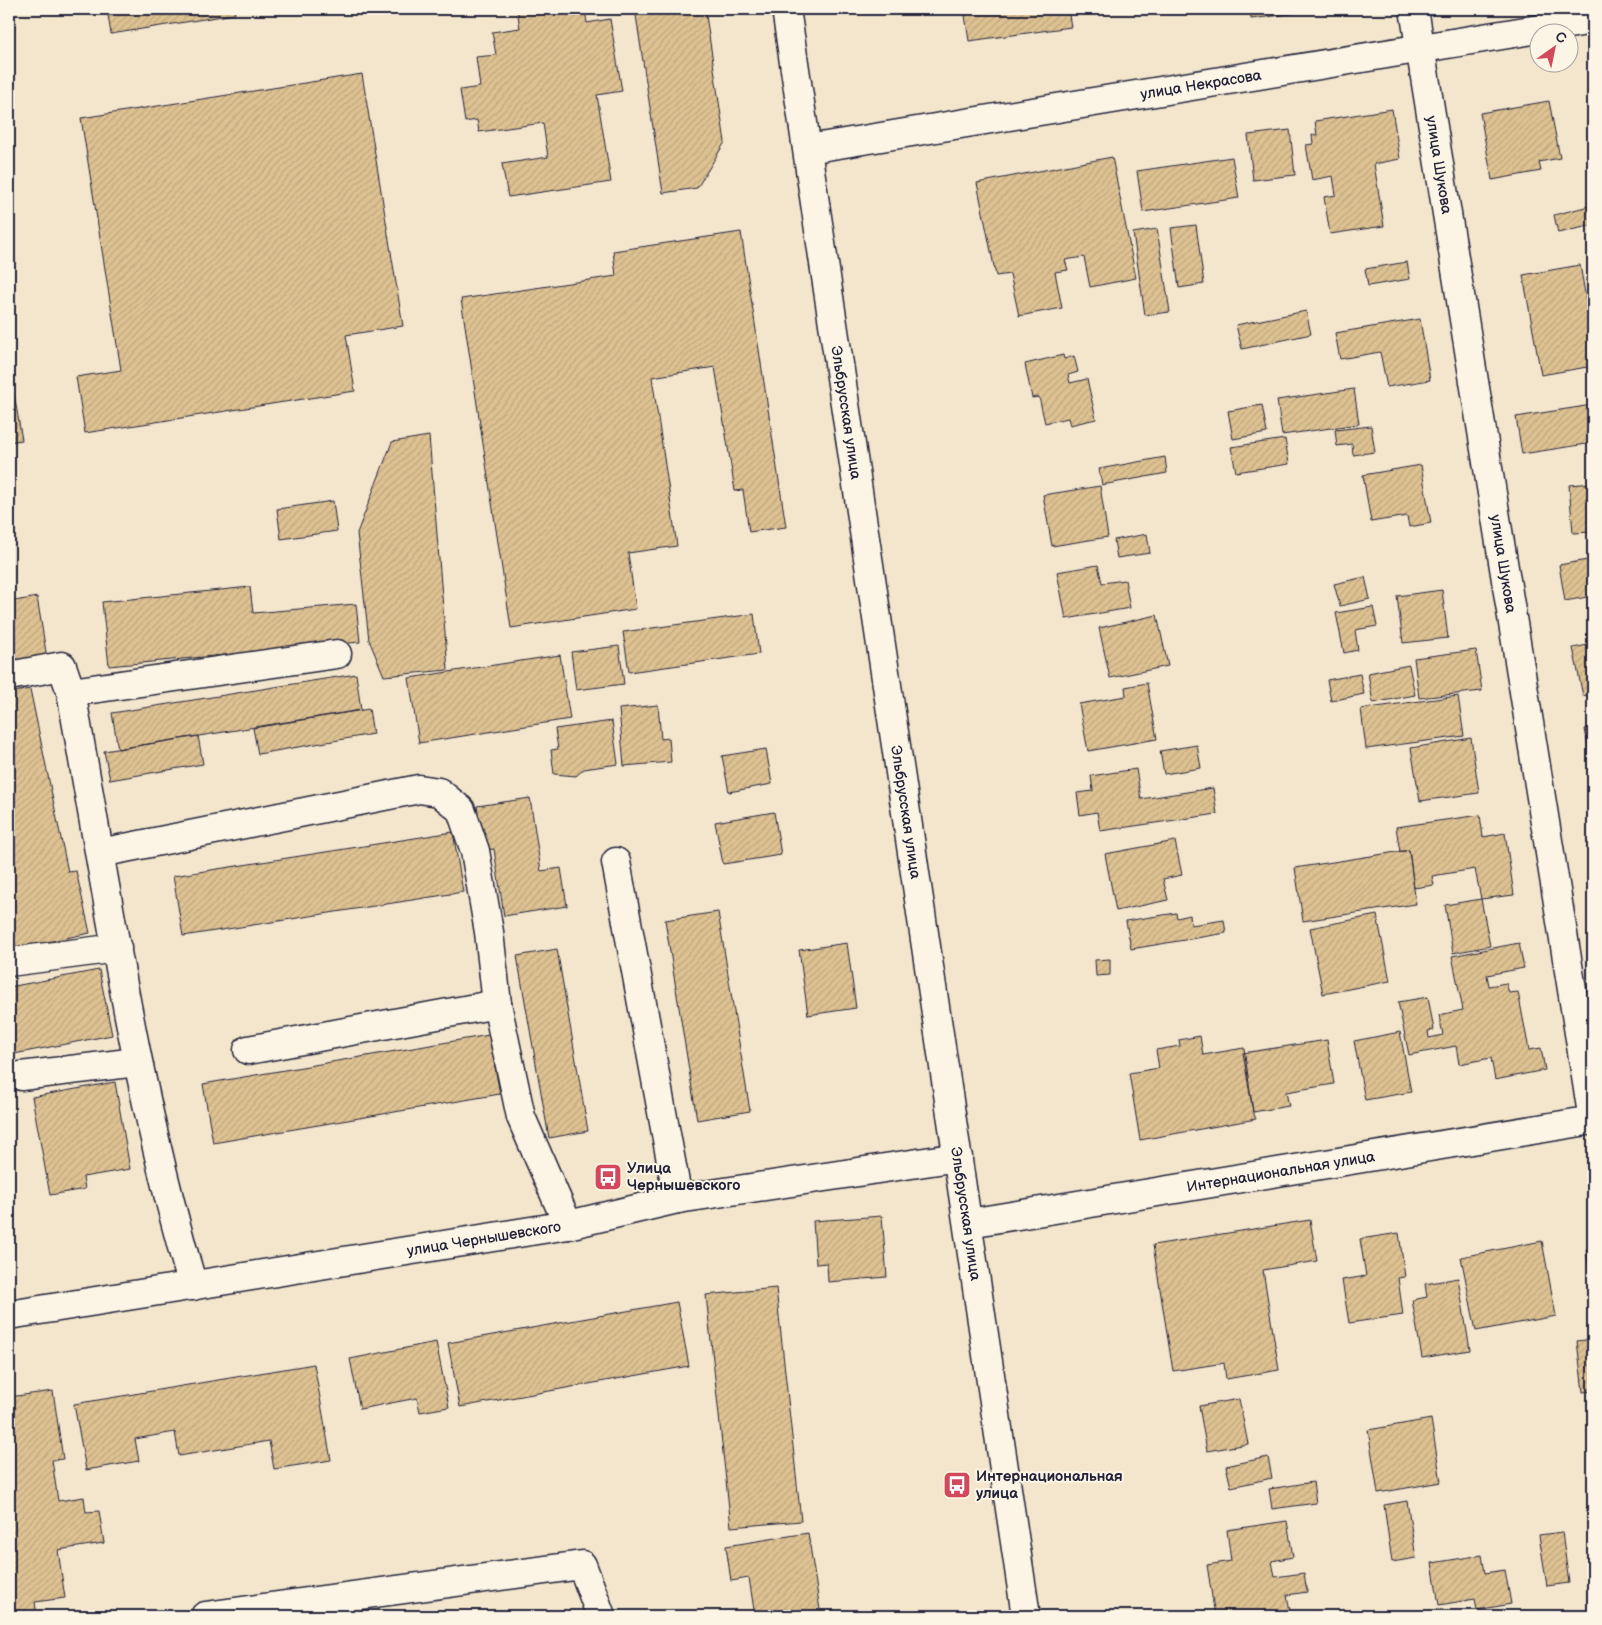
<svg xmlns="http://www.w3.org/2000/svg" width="1602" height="1625" font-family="'Balsamiq Sans',sans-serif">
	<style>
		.building { fill: url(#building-hatch); stroke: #22223b }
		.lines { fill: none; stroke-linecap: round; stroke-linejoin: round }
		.minor-casing { stroke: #22223b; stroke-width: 31 }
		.minor { stroke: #fcf5e5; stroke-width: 28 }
		.labels { text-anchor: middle; stroke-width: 4; stroke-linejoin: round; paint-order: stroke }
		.street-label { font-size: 15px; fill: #22223b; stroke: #fcf5e5 }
		.poi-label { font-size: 15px; font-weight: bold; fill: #22223b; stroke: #fcf5e5; text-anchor: start }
	</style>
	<defs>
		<pattern id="building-hatch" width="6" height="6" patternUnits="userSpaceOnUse" patternTransform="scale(1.25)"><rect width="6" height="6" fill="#dec292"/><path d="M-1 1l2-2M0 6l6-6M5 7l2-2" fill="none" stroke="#bea67f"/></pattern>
	</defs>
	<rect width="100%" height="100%" fill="#f3e6cc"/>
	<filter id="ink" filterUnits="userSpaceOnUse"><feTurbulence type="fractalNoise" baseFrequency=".02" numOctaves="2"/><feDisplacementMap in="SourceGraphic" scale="10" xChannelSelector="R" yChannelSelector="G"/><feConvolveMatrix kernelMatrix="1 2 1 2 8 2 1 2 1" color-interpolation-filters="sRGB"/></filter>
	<g filter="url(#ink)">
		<path class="building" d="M107,9H234L235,14L111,34Z
			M517,9H585L587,23L610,19L622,91L597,95L611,182L508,197L502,164L548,157L543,123L479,132L477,120L465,122L460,90L480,87L476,57L496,55L492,32L520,28Z
			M635,9H705L725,142L697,188L663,193Z
			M964,9H1068L1071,27L969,41Z
			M1250,9H1296L1297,13L1251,19Z
			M362,74L403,326L346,335L355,391L85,433L76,377L121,370L81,118Z
			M1549,101L1560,158L1539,162L1541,171L1492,180L1480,113Z
			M1392,109L1400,159L1374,164L1384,226L1330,234L1324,197L1336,195L1333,176L1312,180L1306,145L1313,144L1312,135H1317L1315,121Z
			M1290,130L1295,175L1253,180L1248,135Z
			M1112,157L1136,278L1090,287L1084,257L1065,260L1068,270L1055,272L1062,308L1019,316L1010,274L996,276L977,183Z
			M1232,157L1239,198L1143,212L1137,171Z
			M1593,205V225L1558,233L1554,215Z
			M1196,225L1204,284L1179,288L1171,228Z
			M1157,229L1170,312L1145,315L1133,233Z
			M741,232L786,527L749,532L743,490L735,491L715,367L652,377L677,546L628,553L636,609L511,628L461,299L616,276L613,251Z
			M1407,262L1410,279L1368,286L1365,269Z
			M1580,265L1593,338V366L1541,375L1523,275Z
			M1306,311L1311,334L1242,349L1236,325Z
			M1420,319L1430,380L1387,387L1380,352L1340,359L1335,333Z
			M1063,355L1064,359L1074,356L1078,372L1068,375L1070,383L1087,379L1096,419L1070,425L1068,418L1045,423L1039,397L1032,398L1025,364Z
			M9,365L22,440L9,442Z
			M1354,389L1359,424L1282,435L1277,400Z
			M1262,405L1267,433L1233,439L1228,411Z
			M1592,405L1593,443L1522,454L1516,417Z
			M1371,426L1375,452L1353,455L1352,444L1337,446L1335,430Z
			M429,436L448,670L384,676L369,640L357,533L392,442Z
			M1285,439L1289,464L1236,472L1231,447Z
			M1165,457L1167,473L1102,485L1099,469Z
			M1421,465L1431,523L1409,527L1407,516L1371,522L1363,475Z
			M1593,483V532L1573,533L1569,485Z
			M1100,486L1108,537L1052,546L1043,495Z
			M333,501L337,531L281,539L277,509Z
			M1147,534L1150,553L1117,558L1114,540Z
			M1593,559V596L1565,601L1559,565Z
			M1098,565L1102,583L1125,580L1130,608L1066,619L1057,572Z
			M1365,577L1370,599L1340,606L1334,584Z
			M250,587L253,613L356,604L360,642L109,666L102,602Z
			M1442,590L1448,638L1403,643L1397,596Z
			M37,597L47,658L9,664V602Z
			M1373,607L1377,626L1355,630L1358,650L1344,653L1336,613Z
			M754,614L759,654L629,672L623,632Z
			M1157,615L1168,666L1110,678L1099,628Z
			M1593,644V694L1583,696L1573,648Z
			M619,646L624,684L576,690L571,652Z
			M1476,650L1482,691L1419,698L1414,658Z
			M560,655L570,719L419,743L409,678Z
			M1409,665L1415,695L1373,703L1368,673Z
			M356,674L361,710L118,749L112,713Z
			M1360,674L1364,694L1331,701L1327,680Z
			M1147,683L1157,739L1088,751L1079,704L1126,696L1125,687Z
			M30,689L68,872L76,871L90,933L14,949L9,924V693Z
			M1458,696L1464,736L1366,749L1361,709Z
			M658,705L661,739L669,738L671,762L624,766L619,709Z
			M369,709L373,734L258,754L253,728Z
			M612,721L618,764L584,769L576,776L554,774L551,750L558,749L555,729Z
			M1593,727V764H1591L1585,729Z
			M198,736L203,764L110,780L104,751Z
			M1471,738L1479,793L1420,801L1411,748Z
			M1197,745L1201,768L1164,774L1160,751Z
			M766,749L772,784L729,792L722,756Z
			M1136,769L1141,799L1213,788L1217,814L1100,831L1097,812L1080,815L1077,793L1093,791L1091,776Z
			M530,798L541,871L561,868L567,906L504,916L494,849L484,850L477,806Z
			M774,812L781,855L723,864L715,822Z
			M1480,815L1483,837L1505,833L1514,895L1481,899L1475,869L1432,876L1434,885L1414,888L1409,850L1400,852L1396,827Z
			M453,832L463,892L183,936L173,876Z
			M1175,841L1182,875L1163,879L1168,900L1116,911L1105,854Z
			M1409,850L1416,904L1303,921L1295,868Z
			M1481,899L1490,946L1453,953L1445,905Z
			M718,912L750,1111L697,1120L665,920Z
			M1176,913L1177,918L1190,915L1191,925L1224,920L1226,933L1131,949L1126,921Z
			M1377,915L1390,981L1323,994L1310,928Z
			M847,943L856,1008L808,1015L799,950Z
			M1519,943L1524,968L1487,975L1489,986L1506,983L1509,993L1518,992L1529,1050L1541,1048L1545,1070L1495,1080L1491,1058L1459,1064L1456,1046L1409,1055L1398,1002L1428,997L1434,1030L1428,1031L1429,1038L1443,1035L1439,1015L1463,1010L1452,956Z
			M557,949L588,1131L549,1138L517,956Z
			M1110,959V975L1096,976L1095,960Z
			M99,970L112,1035L9,1055V987Z
			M1400,1032L1411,1092L1365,1100L1354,1041Z
			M489,1035L500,1094L213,1143L203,1084Z
			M1200,1036L1203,1055L1244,1048L1253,1112L1256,1119L1140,1140L1129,1073L1159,1068L1156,1050L1180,1046L1179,1040Z
			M1327,1040L1334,1084L1286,1092L1289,1106L1253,1112L1243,1053Z
			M115,1082L130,1169L83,1177L85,1189L50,1195L32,1097Z
			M882,1216L887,1277L828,1282L827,1263L816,1264L813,1221Z
			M1310,1220L1317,1261L1263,1270L1279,1370L1226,1379L1224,1363L1173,1371L1153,1245Z
			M1399,1233L1405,1277L1398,1278L1403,1315L1349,1323L1342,1280L1366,1276L1360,1239Z
			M1542,1241L1556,1316L1476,1331L1461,1257Z
			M1593,1248V1296L1586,1249Z
			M1458,1278L1470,1350L1422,1358L1412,1300L1427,1297L1425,1284Z
			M776,1288L801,1521L731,1527L706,1295Z
			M677,1302L689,1366L460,1407L448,1343Z
			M1593,1339V1391L1583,1392L1577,1341Z
			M436,1342L449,1407L420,1412L417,1398L360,1409L350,1359Z
			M314,1364L331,1460L274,1469L269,1441L179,1456L175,1432L135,1439L139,1461L86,1470L74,1404Z
			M53,1391L63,1459L52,1460L58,1501L84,1497L86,1512L99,1511L104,1543L58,1550L65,1598L35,1602L37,1616H9V1397Z
			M1239,1399L1248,1444L1207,1451L1199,1406Z
			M1431,1419L1441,1482L1378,1493L1368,1430Z
			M1268,1457L1272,1478L1231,1487L1226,1466Z
			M1313,1482L1316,1503L1272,1509L1269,1489Z
			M1407,1501L1416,1558L1392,1562L1384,1505Z
			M1287,1521L1293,1557L1272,1561L1275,1577L1304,1573L1307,1592L1287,1595L1291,1616H1215L1207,1565L1231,1561L1227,1530Z
			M1562,1532L1569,1583L1547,1586L1539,1535Z
			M808,1533L821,1616H755L749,1578L731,1581L726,1546Z
			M1482,1555L1485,1573L1505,1570L1511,1604L1477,1610L1475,1599L1439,1605L1432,1563Z"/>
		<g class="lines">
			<defs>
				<g id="minor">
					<path id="s1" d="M786,9L1026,1616"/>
					<path id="s2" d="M1414,9L1593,1120"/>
					<path id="s3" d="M808,149L1593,20"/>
					<path d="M9,676L62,666L71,692C107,891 136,1092 193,1286"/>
					<path d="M71,692L337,654"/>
					<path d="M100,853L419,789L439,792L461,810L475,851L489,932L497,1004L521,1117L568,1225"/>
					<path d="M616,862L678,1199"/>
					<path d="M9,962L117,948"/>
					<path d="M248,1050L497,1004"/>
					<path d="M21,1076L137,1062"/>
					<path id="s4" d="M969,1223L1593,1120"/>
					<path id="s5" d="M9,1315L568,1225L678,1199L958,1157"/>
					<path d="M205,1616L582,1565L601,1616"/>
				</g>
			</defs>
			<use href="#minor" class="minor-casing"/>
			<use href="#minor" class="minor"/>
		</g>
	</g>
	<defs>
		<symbol id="bus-square" viewBox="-11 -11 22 22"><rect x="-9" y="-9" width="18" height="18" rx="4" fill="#d1495b" stroke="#fcf5e5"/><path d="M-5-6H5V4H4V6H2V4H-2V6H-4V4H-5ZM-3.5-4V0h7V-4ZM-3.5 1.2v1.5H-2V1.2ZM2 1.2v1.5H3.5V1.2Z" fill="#fff"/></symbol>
	</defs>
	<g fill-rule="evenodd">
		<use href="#bus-square" x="592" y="1161" width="32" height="32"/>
		<use href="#bus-square" x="941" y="1469" width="32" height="32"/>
	</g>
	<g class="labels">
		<g class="street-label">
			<text dy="5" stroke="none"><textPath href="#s3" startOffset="398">улица Некрасова</textPath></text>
			<text dy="5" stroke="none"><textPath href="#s2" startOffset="158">улица Шукова</textPath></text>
			<text dy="5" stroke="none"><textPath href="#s1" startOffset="408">Эльбрусская улица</textPath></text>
			<text dy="5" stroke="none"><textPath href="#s2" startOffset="562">улица Шукова</textPath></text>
			<text dy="5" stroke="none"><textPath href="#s1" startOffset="812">Эльбрусская улица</textPath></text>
			<text dy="5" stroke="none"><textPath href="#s4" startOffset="316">Интернациональная улица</textPath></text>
			<text dy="5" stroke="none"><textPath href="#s1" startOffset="1218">Эльбрусская улица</textPath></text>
			<text dy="5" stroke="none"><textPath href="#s5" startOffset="481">улица Чернышевского</textPath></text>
		</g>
		<g class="poi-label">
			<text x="627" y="1173">Улица<tspan x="627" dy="17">Чернышевского</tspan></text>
			<text x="976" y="1481">Интернациональная<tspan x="976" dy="17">улица</tspan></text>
		</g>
	</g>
	<rect width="1602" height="1625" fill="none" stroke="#fcf5e5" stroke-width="30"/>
	<rect x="15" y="15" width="1572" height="1595" fill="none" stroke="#22223b" stroke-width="2" filter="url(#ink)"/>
	<g transform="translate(1554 48) rotate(33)"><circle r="24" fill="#fcf5e5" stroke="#a5a1a1"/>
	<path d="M0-4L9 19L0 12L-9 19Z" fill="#d1495b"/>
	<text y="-8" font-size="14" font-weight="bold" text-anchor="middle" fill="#22223b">С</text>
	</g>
</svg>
